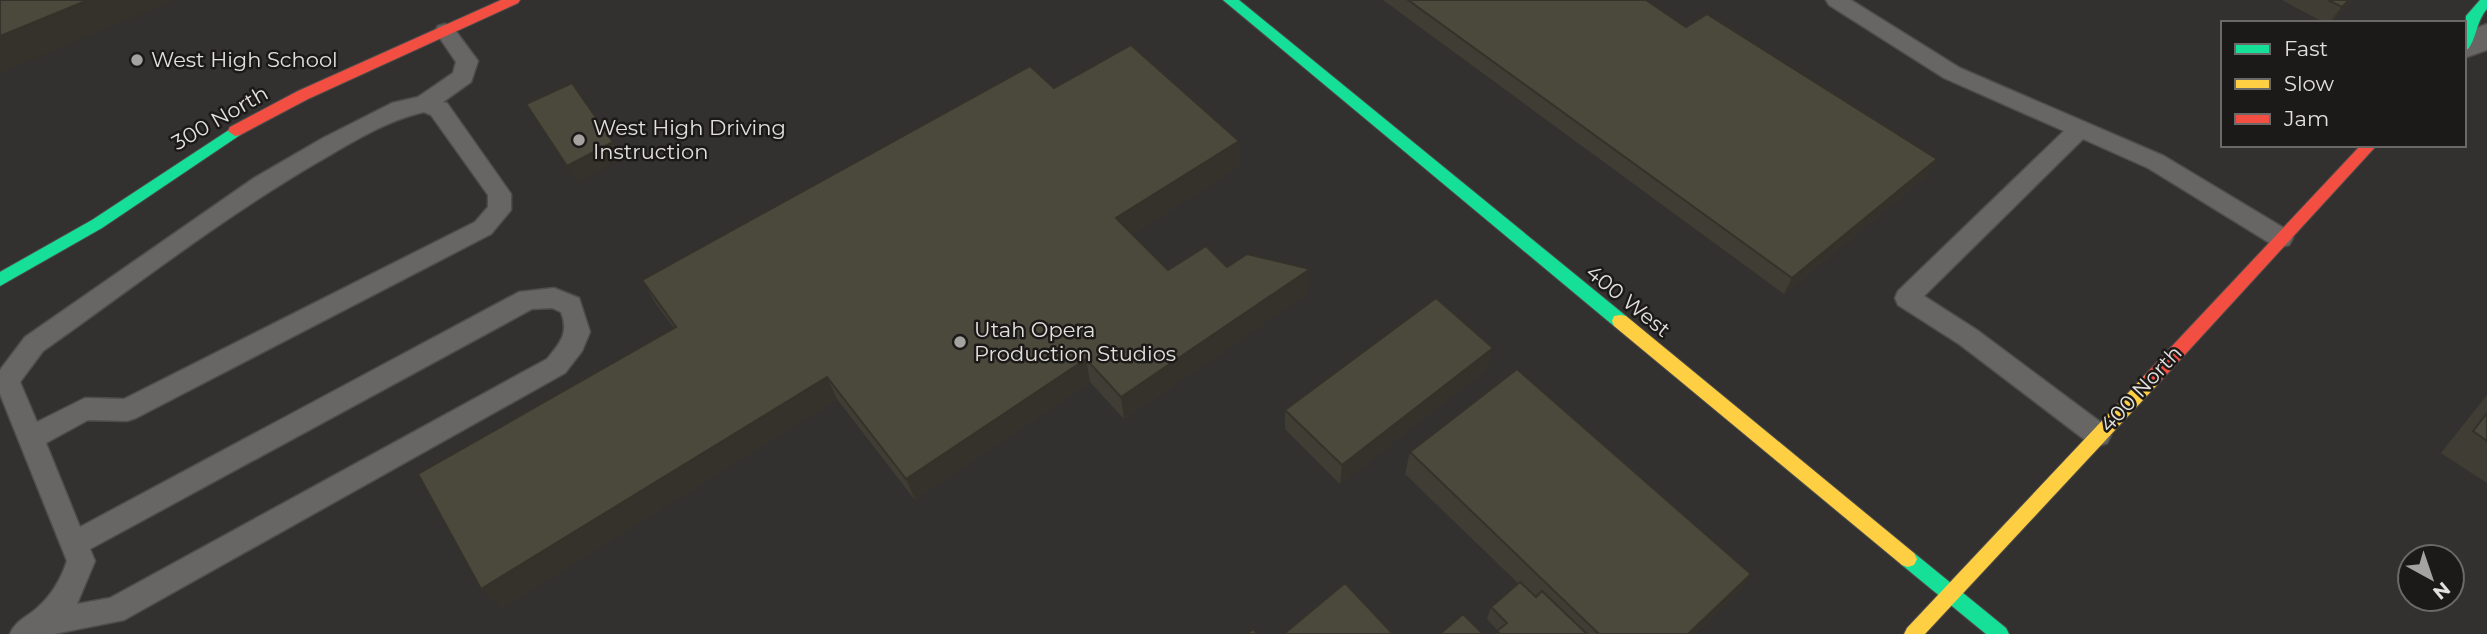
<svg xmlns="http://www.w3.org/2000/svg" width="2487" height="634" font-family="Montserrat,sans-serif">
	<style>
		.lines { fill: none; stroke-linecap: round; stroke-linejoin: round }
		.lane-casing { stroke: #4f4d4b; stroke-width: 3 }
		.street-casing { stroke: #4f4d4b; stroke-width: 3 }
		.fast-casing { stroke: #4f4d4b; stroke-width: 2 }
		.slow-casing { stroke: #4f4d4b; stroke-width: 2 }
		.jam-casing { stroke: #4f4d4b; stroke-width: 2 }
		.lane { fill: #676664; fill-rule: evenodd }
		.street { fill: #676664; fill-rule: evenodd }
		.fast { fill: #16e098; fill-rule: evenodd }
		.slow { fill: #ffcf43; fill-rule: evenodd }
		.jam { fill: #f24e42; fill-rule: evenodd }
		.wall { fill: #403e34 }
		.shaded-wall { fill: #34322a }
		.building { fill: #4b483c; stroke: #34322a; stroke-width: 2 }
		.poi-dot { fill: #a5a3a0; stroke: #1c1a18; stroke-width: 2.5 }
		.labels { text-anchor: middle; stroke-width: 5; stroke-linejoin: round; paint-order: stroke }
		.poi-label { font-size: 21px; fill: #e2e0dd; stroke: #1c1a18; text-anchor: start }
		.street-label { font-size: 21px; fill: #e2e0dd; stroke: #1c1a18 }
	</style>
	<rect width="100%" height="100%" fill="#33312f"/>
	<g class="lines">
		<defs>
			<path id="lane" d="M1826,0H1851L1960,68L2164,156L2289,231L2293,238L2289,245L2281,247L2273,245L2148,168L2083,139L1924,296L1977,330L2107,427L2111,435L2107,443L2098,446L2089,443L1959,344L1898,305L1895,298L1898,291L2064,131L1944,78L1829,5Z
				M445,24L452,26L478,61L471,82L443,102L447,103L511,194V210L491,234L136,418L127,421L88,420L46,443L80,527L519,292L554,288L579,298L590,332L582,351L565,373L124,620L54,634H10C15,621 27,617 37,608C52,595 61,579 67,561L0,394V370L25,337L254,178L323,138L392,103L418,97L453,73L456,62L435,31L438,26ZM424,112L431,115L488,195V207L475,222L124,399L85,398L37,422L20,382L43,351C134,287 222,218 318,162C351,143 387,120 424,112ZM552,308L561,312C569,333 561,342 547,359L110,598L77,604L95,561L90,549L532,309Z"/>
			<path id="street" d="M2487,24V50L2464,58V33Z"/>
			<path id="fast" d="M1223,0H1239L1626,316L1628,321L1626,326H1614Z
				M2480,0H2487V9C2475,22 2476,46 2464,52L2466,16Z
				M235,126L242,131L240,135L102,228L0,286V272L92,220Z
				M1908,551L1914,553L2006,628L2009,634H1986L1902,565L1899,559L1902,553Z"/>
			<path id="slow" d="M1620,315L1626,316L1914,553L1917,559L1914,565L1908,567L1902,565L1614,326L1612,321L1614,316Z
				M2151,373L2157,375L2159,380L2157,385L1925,634H1904L1907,628L2145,375Z"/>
			<path id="jam" d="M501,0H520L518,3L308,99L240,135L235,136L228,131L230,127L298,91Z
				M2361,145H2377L2157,385L2151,387L2145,385L2143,380L2145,375Z"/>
		</defs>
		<use href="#lane" class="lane-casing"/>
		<use href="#street" class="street-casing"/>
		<use href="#fast" class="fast-casing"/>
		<use href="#slow" class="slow-casing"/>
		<use href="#jam" class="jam-casing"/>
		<use href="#lane" class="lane"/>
		<use href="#street" class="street"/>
		<use href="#fast" class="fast"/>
		<use href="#slow" class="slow"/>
		<use href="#jam" class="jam"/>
	</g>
	<path class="wall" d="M1383,0H1646L1686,27L1937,159L1927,175L1784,294Z
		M2282,0H2352L2329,23H2325Z
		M1054,88L1239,141V166L1132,234L1168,270L1227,267L1308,293L1124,419L1090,382L915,500L837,399L502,608L481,589L674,328L656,304L642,280Z
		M1488,368L1340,484L1285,429V410Z
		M2487,395V483L2441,453Z
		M1410,452L1751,574L1737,594L1694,634H1496L1498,631L1487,619L1491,607L1519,584L1405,474Z"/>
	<path class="shaded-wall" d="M88,0H174L0,73V36Z
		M2349,0H2352L2328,23L2342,7Z
		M1239,141V166L1119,242L1116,218Z
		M613,142L622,158L577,182L567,166Z
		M1937,159L1927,175L1784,294L1792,278Z
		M1310,269L1308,293L1124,419L1121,397Z
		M1493,348L1488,368L1340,484L1342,465Z
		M1086,359L1090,382L915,500L906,479Z
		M827,377L837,399L502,608L481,589Z
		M1751,574L1737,594L1694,634H1688Z"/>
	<path class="building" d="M0,0H88L0,36Z
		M1408,0H1646L1686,27L1707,14L1937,159L1792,278Z
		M2328,0H2349L2342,7Z
		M1131,45L1239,141L1116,218L1168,270L1206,246L1227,267L1247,254L1310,269L1121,397L1086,359L906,479L827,377L481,589L418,474L676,327L642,280L1030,66L1054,88Z
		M572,83L613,142L567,166L526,104Z
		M1436,298L1493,348L1342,465L1285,410Z
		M1517,369L1751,574L1688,634H1599L1410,452Z
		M2487,413V441L2473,431Z
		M1520,582L1536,597L1542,591L1587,634H1500L1497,631L1507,623L1491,607Z
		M1345,583L1393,634H1286L1285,633Z
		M1463,614L1483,634H1440Z
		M1253,629L1257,634H1247Z"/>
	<g class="poi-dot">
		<circle cx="137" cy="60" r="7"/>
		<circle cx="579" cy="140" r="7"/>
		<circle cx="960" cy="342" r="7"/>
	</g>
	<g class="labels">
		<g class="poi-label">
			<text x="151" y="67">West High School</text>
			<text x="593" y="135">West High Driving<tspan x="593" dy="24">Instruction</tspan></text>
			<text x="974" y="337">Utah Opera<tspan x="974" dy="24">Production Studios</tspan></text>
		</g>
		<g class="street-label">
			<text transform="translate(220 118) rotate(-30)" y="7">300 North</text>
			<text transform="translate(1628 301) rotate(39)" y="7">400 West</text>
			<text transform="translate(2141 389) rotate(-47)" y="7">400 North</text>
		</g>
	</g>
	<rect x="2221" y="21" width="245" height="126" fill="#1c1a18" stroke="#6b6967" stroke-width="2"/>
	<rect x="2235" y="44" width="35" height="10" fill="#16e098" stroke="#6b6967" stroke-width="2"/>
	<text x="2284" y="56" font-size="21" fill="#e2e0dd">Fast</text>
	<rect x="2235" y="79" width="35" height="10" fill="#ffcf43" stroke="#6b6967" stroke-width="2"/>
	<text x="2284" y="91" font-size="21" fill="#e2e0dd">Slow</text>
	<rect x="2235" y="114" width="35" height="10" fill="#f24e42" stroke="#6b6967" stroke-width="2"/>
	<text x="2284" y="126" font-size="21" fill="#e2e0dd">Jam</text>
	<g transform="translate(2431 578) rotate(140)"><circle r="33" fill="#1c1a18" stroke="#6b6967" stroke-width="2"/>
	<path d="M0-5L12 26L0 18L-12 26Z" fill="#a5a3a0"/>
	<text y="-10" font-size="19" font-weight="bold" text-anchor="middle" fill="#e2e0dd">N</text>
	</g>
</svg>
